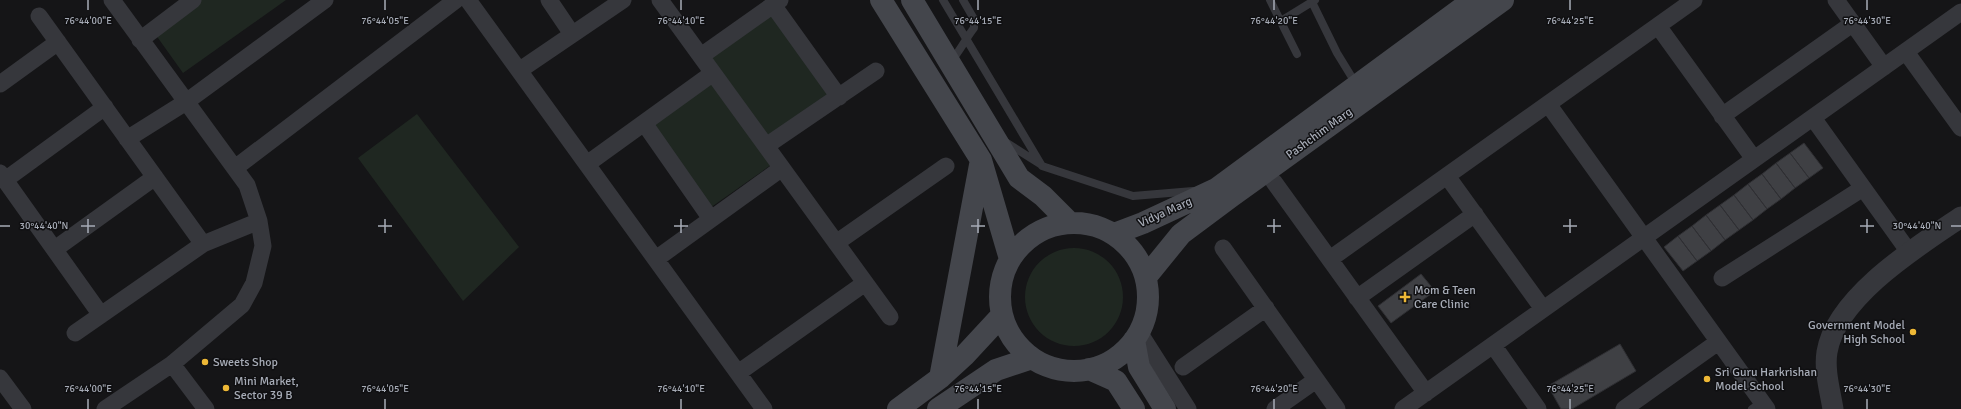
<svg xmlns="http://www.w3.org/2000/svg" width="1961" height="409" font-family="Signika,sans-serif">
	<style>
		.green { fill: #1f2721 }
		.building { fill: #3f4044; stroke: #2f2f33 }
		.lines { fill: none; stroke-linecap: round; stroke-linejoin: round }
		.service { stroke: #36373c; stroke-width: 8 }
		.minor { stroke: #36373c; stroke-width: 17 }
		.tertiary { stroke: #36373c; stroke-width: 21 }
		.secondary { stroke: #44464c; stroke-width: 22 }
		.ticks { fill: none; stroke: #a7acb7; stroke-width: 1.5 }
		.poi-dot { fill: #eeb836; stroke: #101012; stroke-width: 1.5 }
		.labels { text-anchor: middle; stroke-width: 3; stroke-linejoin: round; paint-order: stroke }
		.street-label { font-size: 12px; fill: #a7acb7; stroke: #101012 }
		.poi-label { font-size: 12px; fill: #a7acb7; stroke: #101012; text-anchor: start }
		.ticks-label { font-size: 10px; text-anchor: middle; fill: #a7acb7; stroke: #101012; stroke-width: 3; stroke-linejoin: round; paint-order: stroke }
	</style>
	<rect width="100%" height="100%" fill="#151517"/>
	<path class="green" d="M181,0H286L183,73L148,24Z
		M773,13L831,94L768,139L710,58Z
		M712,83L771,165L710,208L652,125Z
		M417,114L519,247L463,301L358,158Z
		M1025 297a49 49 0 1 1 98 0a49 49 0 1 1-98 0Z"/>
	<path class="building" d="M1804,143L1823,168L1809,178L1790,153Z
		M1790,153L1809,178L1795,188L1776,163Z
		M1776,163L1795,188L1781,199L1762,174Z
		M1762,174L1781,199L1767,209L1748,184Z
		M1748,184L1767,209L1753,220L1734,195Z
		M1734,195L1753,220L1739,230L1720,205Z
		M1720,205L1739,230L1725,240L1706,215Z
		M1706,215L1725,240L1711,251L1692,226Z
		M1692,226L1711,251L1697,261L1678,236Z
		M1678,236L1697,261L1683,271L1664,247Z
		M1421,274L1435,291L1391,323L1378,306Z
		M1620,344L1636,371L1572,409H1561L1548,386Z"/>
	<g class="lines">
		<path class="service" d="M943,0L1042,166L1133,196L1193,191
			M1270,0L1297,54
			M1312,2L1337,53L1356,84
			M1281,21L1315,0
			M951,61C960,51 966,38 974,28V19L963,0
			M1004,141L1040,164
			M1752,409L1762,402"/>
		<path class="minor" d="M468,0L764,409
			M549,0L572,34
			M660,0L890,317
			M1836,0L1884,67
			M773,5L839,97
			M39,16L203,244
			M1658,26L1754,159
			M140,40L193,0
			M1906,52L1961,128
			M701,56L780,0
			M520,70L623,0
			M0,84L58,42
			M1548,104L1767,409
			M1722,116L1852,24
			M1813,118L1909,252
			M644,123L711,219
			M127,139L186,102L325,0
			M766,146L876,71
			M587,164L713,73
			M235,168L456,0
			M0,173L101,315
			M1447,176L1543,309
			M5,180L105,107
			M1274,182L1426,393
			M836,243L946,166
			M1223,248L1337,409
			M55,249L155,177
			M656,259L782,168
			M1330,259L1694,0
			M1722,278L1863,188
			M1357,298L1475,214
			M1139,332L1188,409
			M75,333L203,244L259,221
			M1493,345L1538,409
			M172,364L206,409
			M1183,367L1266,308
			M738,373L865,283
			M0,378L23,409
			M105,409L172,364L242,305L254,283L263,246L259,221L247,185L112,0
			M1275,409L1316,380
			M1403,409L1961,12
			M1624,409L1718,342"/>
		<path class="tertiary" d="M1833,409C1830,391 1824,370 1827,352C1836,297 1918,246 1961,217"/>
		<path class="secondary" d="M881,0L981,160L1010,259
			M912,0L1019,178L1043,196L1070,223
			M1000 297a74 74 0 1 1 148 0a74 74 0 1 1-148 0Z
			M1114,234L1143,223L1216,189L1473,0
			M1146,277L1181,234L1232,196L1503,0
			M1134,340L1139,367L1165,409
			M1089,369L1116,381L1134,409
			M940,378L980,165
			M898,409L940,378L964,356L1002,315
			M938,409L996,370L1032,358"/>
	</g>
	<path class="ticks" d="M88,0V10M385,0V10M681,0V10M978,0V10M1274,0V10M1570,0V10M1867,0V10M88,219V233M385,219V233M681,219V233M978,219V233M1274,219V233M1570,219V233M1867,219V233M0,226H10M81,226H95M378,226H392M674,226H688M971,226H985M1267,226H1281M1563,226H1577M1860,226H1874M1951,226H1961M88,399V409M385,399V409M681,399V409M978,399V409M1274,399V409M1570,399V409M1867,399V409"/>
	<g class="poi-dot">
		<path d="M1403 291h4v4h4v4h-4v4h-4v-4h-4v-4h4z"/>
		<circle cx="1913" cy="332" r="4"/>
		<circle cx="205" cy="362" r="4"/>
		<circle cx="1707" cy="379" r="4"/>
		<circle cx="226" cy="388" r="4"/>
	</g>
	<g class="labels">
		<g class="street-label">
			<text transform="translate(1319 133) rotate(-36)" y="4">Pashchim Marg</text>
			<text transform="translate(1165 212) rotate(-24)" y="4">Vidya Marg</text>
		</g>
		<g class="poi-label">
			<text x="1414" y="294">Mom &amp; Teen<tspan x="1414" dy="14">Care Clinic</tspan></text>
			<text x="1905" y="329" text-anchor="end">Government Model<tspan x="1905" dy="14">High School</tspan></text>
			<text x="213" y="366">Sweets Shop</text>
			<text x="1715" y="376">Sri Guru Harkrishan<tspan x="1715" dy="14">Model School</tspan></text>
			<text x="234" y="385">Mini Market,<tspan x="234" dy="14">Sector 39 B</tspan></text>
		</g>
	</g>
	<g class="ticks-label">
		<text x="88" y="24">76°44'00"E</text>
		<text x="385" y="24">76°44'05"E</text>
		<text x="681" y="24">76°44'10"E</text>
		<text x="978" y="24">76°44'15"E</text>
		<text x="1274" y="24">76°44'20"E</text>
		<text x="1570" y="24">76°44'25"E</text>
		<text x="1867" y="24">76°44'30"E</text>
		<text x="44" y="229">30°44'40"N</text>
		<text x="1917" y="229">30°44'40"N</text>
		<text x="88" y="392">76°44'00"E</text>
		<text x="385" y="392">76°44'05"E</text>
		<text x="681" y="392">76°44'10"E</text>
		<text x="978" y="392">76°44'15"E</text>
		<text x="1274" y="392">76°44'20"E</text>
		<text x="1570" y="392">76°44'25"E</text>
		<text x="1867" y="392">76°44'30"E</text>
	</g>
</svg>
